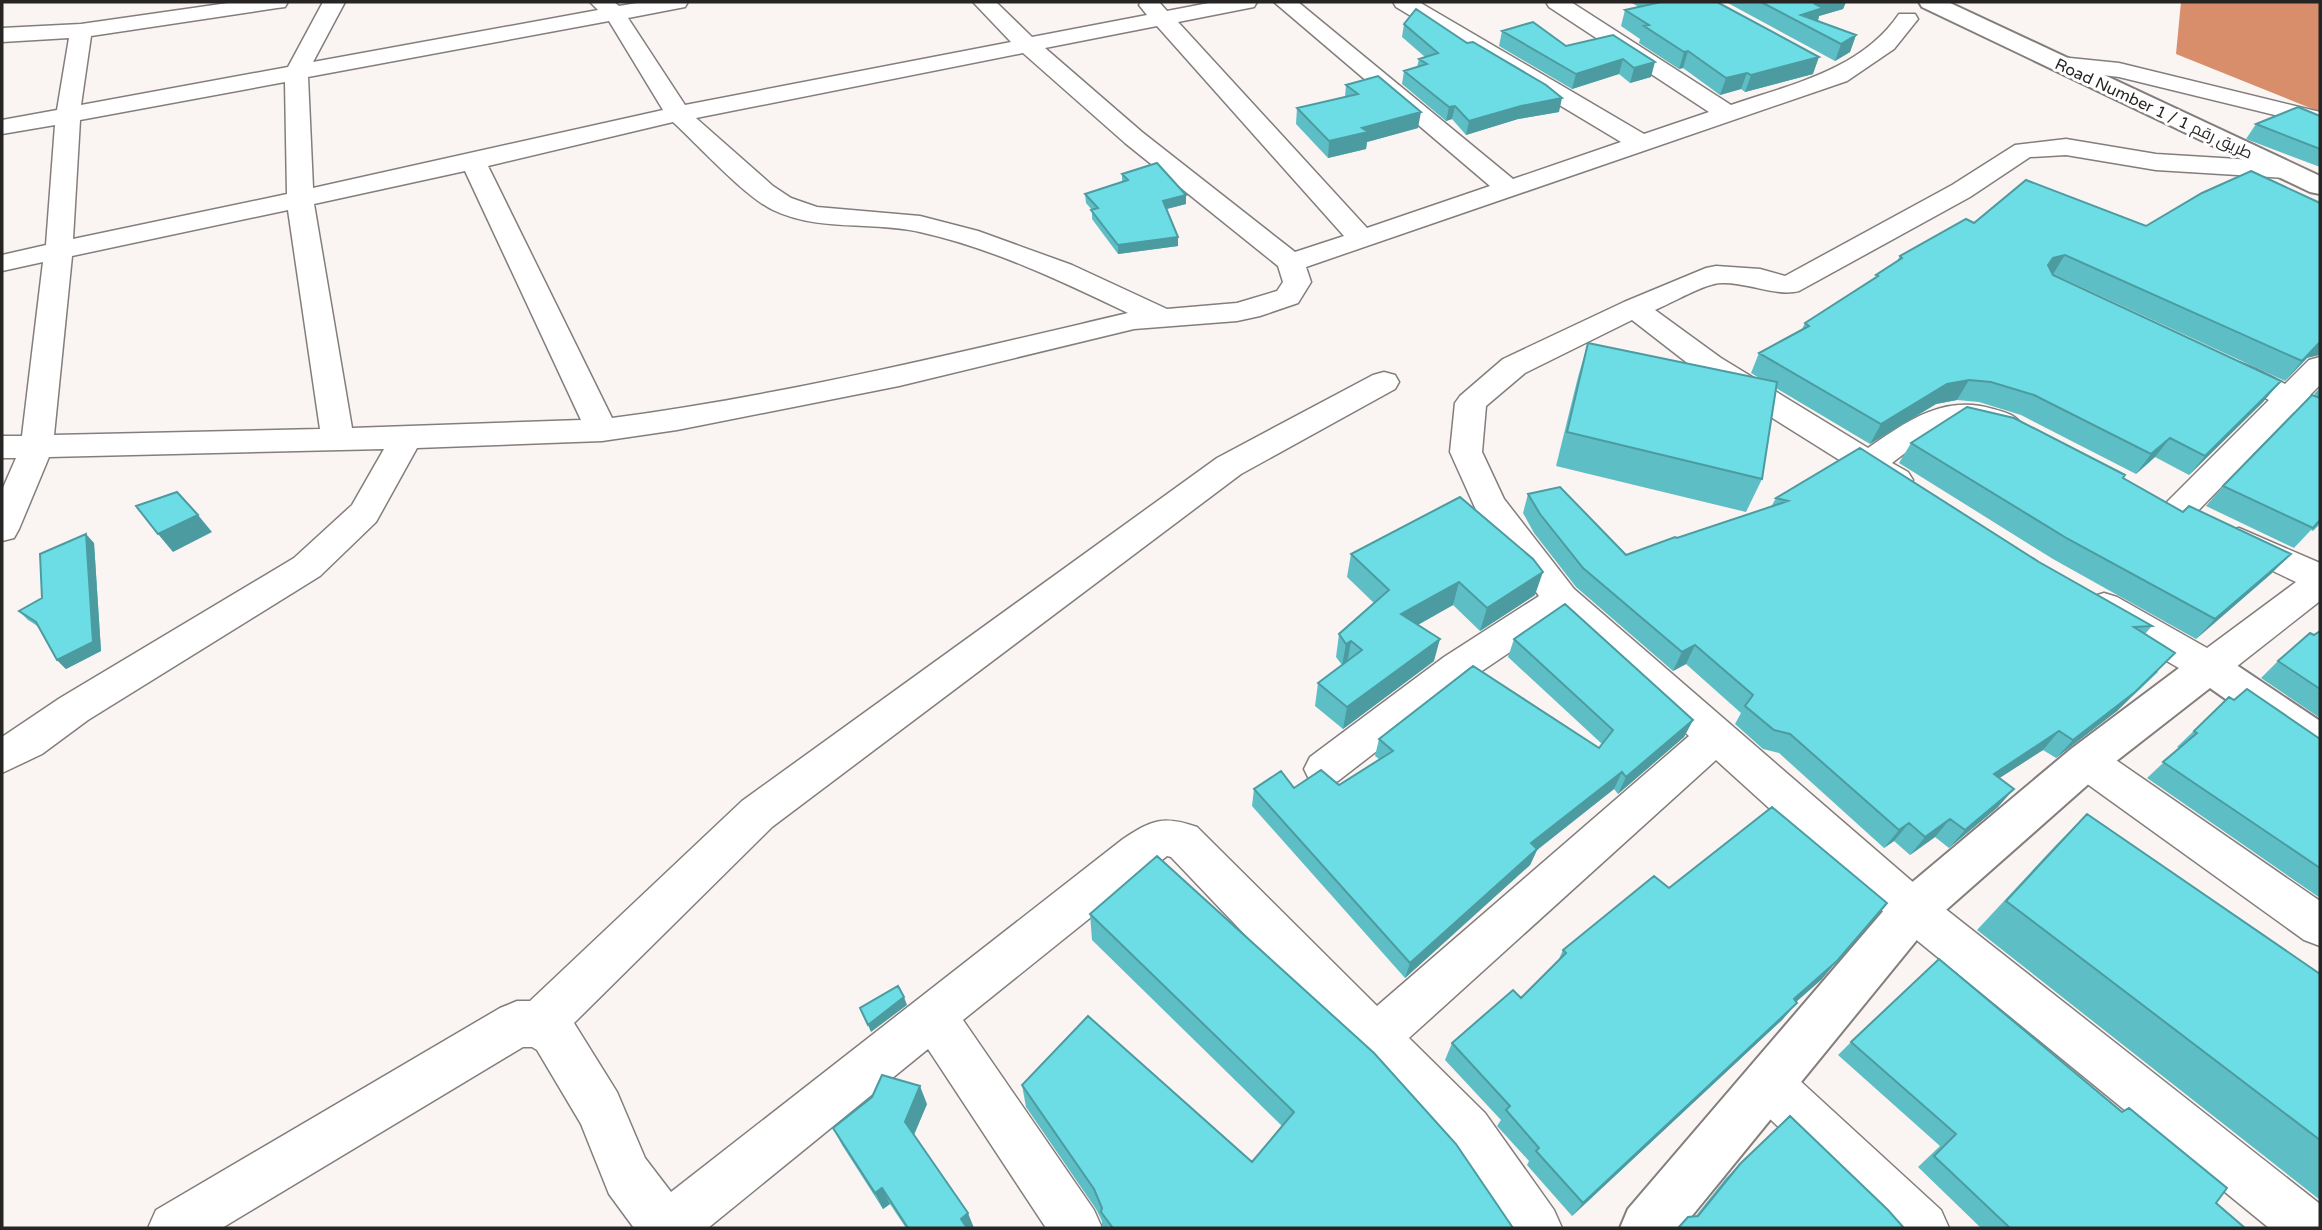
<svg xmlns="http://www.w3.org/2000/svg" width="2322" height="1230" font-family="'Varela Round',Cairo,sans-serif">
	<style>
		.water { fill: #d88e6b }
		.lines { fill: none; stroke-linecap: round; stroke-linejoin: round }
		.minor-casing { stroke: #837e7c; stroke-width: 3 }
		.tertiary-casing { stroke: #837e7c; stroke-width: 4 }
		.trunk-casing { stroke: #837e7c; stroke-width: 4 }
		.minor { fill: #fff; fill-rule: evenodd }
		.tertiary { fill: #fff; fill-rule: evenodd }
		.trunk { fill: #fff; fill-rule: evenodd }
		.wall { fill: #5ebec5 }
		.shaded-wall { fill: #4c9ba0 }
		.building { fill: #6ddde5; stroke: #4c9ba0; stroke-width: 2 }
		.labels { text-anchor: middle; stroke-width: 6; stroke-linejoin: round; paint-order: stroke }
		.far-street-label { font-size: 16px; fill: #272524; stroke: #fff }
	</style>
	<rect width="100%" height="100%" fill="#faf4f2"/>
	<path class="water" d="M2181,2H2320V112L2176,54Z"/>
	<g class="lines">
		<defs>
			<path id="minor" d="M235,2H288L285,7L277,8L91,36L81,105L288,67L323,2H345L313,62L598,10L590,2H614L619,6L643,2H688L685,7L628,18L685,105L1011,42L973,2H996L1032,37L1147,15L1139,5L1141,2H1159L1167,11L1214,2H1257L1254,7L1178,22L1367,228L1490,186L1274,2H1298L1513,179L1621,142L1396,7L1393,2H1419L1644,134L1709,112L1549,7L1546,2H1571L1731,105C1792,84 1861,70 1899,14H1915L1918,19L1894,49L1847,81L1306,267L1311,282L1298,303L1260,316L1237,321L1134,329L899,386L677,430L602,441L417,448L376,522L320,576L88,720L42,754L2,773V737L60,698L294,558L352,505L384,449L49,457L19,529L14,538L2,541V490L16,458H2V436H22L43,262L2,271V255L46,245L55,125L2,134V120L57,110L69,38L2,42V28L81,24ZM609,21L663,110L313,188L308,77ZM1157,26L1344,236L1295,252L1142,132L1045,48ZM1023,53L1125,143L1278,266L1283,282L1277,291L1237,303L1167,309L1072,265L978,231L920,216L817,207L791,198L773,186L696,118ZM285,82L287,194L73,239L80,120ZM673,122C699,146 744,196 773,210C819,232 871,221 920,232C992,248 1061,281 1128,313C957,353 786,395 612,418L488,166ZM465,171L581,420L352,428L314,204ZM288,210L320,429L54,435L72,256Z
				M2060,57L2119,63L2320,112V126L2119,77L2052,69L2048,64L2052,59Z
				M2066,139L2156,154L2286,162L2295,165L2299,170L2295,175L2286,178L2156,170L2066,155L2030,157L1970,197L1799,291C1777,297 1747,282 1722,283C1705,283 1672,303 1655,310L1721,358L1868,448C1907,421 1944,394 1993,409C2004,412 2015,414 2021,424L2016,431C2000,436 1990,428 1974,425C1942,420 1917,445 1892,463L1908,472L1913,480L1908,488L1896,491L1884,488L1699,372L1632,320L1525,373L1486,406L1482,452L1504,499L1574,589L1929,896L2320,1204V1228H2269L1897,924L1716,760L1409,1038L1485,1113L1554,1210L1562,1228H1505L1449,1149L1171,857L1167,856L963,1020L1094,1210L1102,1228H1046L928,1049L708,1228H634L609,1194L581,1124L537,1050L532,1047H523L222,1228H148L156,1210L500,1008L517,1001H530L742,801L1217,458L1373,375L1384,372L1395,375L1399,382L1395,389L1241,474L772,827L574,1023L617,1092L645,1158L671,1192L1123,839C1152,820 1163,815 1197,827L1377,1006L1689,736L1559,619L1470,679L1338,781L1324,786L1310,781L1304,769L1310,757L1444,657L1539,596L1477,512L1450,452L1455,403L1460,396L1503,359L1624,302L1706,268L1716,266L1760,269L1785,276L1952,185L2015,145Z
				M2320,357V385L2310,395L2320,400V422L2294,412L2190,519L2178,523L2166,519L2161,511L2166,503L2269,400L2216,376L2212,369L2216,362C2239,356 2265,374 2285,384L2309,360Z
				M2239,528L2320,563V601L2222,678L2209,682L2196,678L2091,617L2086,607L2091,597L2104,593L2117,597L2207,648L2296,582L2227,549L2222,540L2227,531Z
				M2086,744L2100,749L2320,901V946L2304,940L2072,773L2066,761L2072,749Z
				M1768,1060L1785,1067L1941,1210L1949,1228H1885L1751,1101L1744,1084L1751,1067Z"/>
			<path id="tertiary" d="M2209,651L2223,656L2320,721V760L2305,755L2210,688L2101,773L1929,925L1682,1228H1620L1628,1209L1897,895L2071,749L2195,656Z"/>
			<path id="trunk" d="M1919,2H1948L2320,176V194L2310,192L1922,7Z"/>
		</defs>
		<use href="#minor" class="minor-casing"/>
		<use href="#tertiary" class="tertiary-casing"/>
		<use href="#trunk" class="trunk-casing"/>
		<use href="#minor" class="minor"/>
		<use href="#tertiary" class="tertiary"/>
		<use href="#trunk" class="trunk"/>
	</g>
	<path class="wall" d="M1630,2H1717L1813,74L1745,92L1741,89L1720,95L1683,68L1679,69L1639,43L1640,39L1621,26L1625,10L1639,7Z
		M1726,2H1846L1843,9L1819,16L1818,21L1856,35L1850,52L1835,61Z
		M1404,24L1559,112L1518,119L1466,135L1452,119L1446,121L1402,84L1404,71L1417,67L1419,59L1425,57L1402,37Z
		M1502,31L1566,46L1613,35L1651,77L1630,83L1619,74L1572,89L1499,46Z
		M1346,85L1418,128L1367,142L1366,149L1328,158L1296,124L1297,108L1345,97Z
		M2320,116V167L2246,139L2256,124Z
		M1122,174L1186,204L1166,209L1178,237V246L1118,254L1092,219V210L1086,203L1085,194L1122,182Z
		M2026,180L2307,358L2285,381L2053,274L2264,401L2189,475L2155,457L2136,474L2021,415L1979,402L1957,400L1936,404L1870,444L1776,388L1762,479L1746,512L1556,466L1578,377L1588,343L1761,379L1751,373L1759,353L1802,329L1805,323L1874,279L1876,275L1897,261L1900,256L1974,223Z
		M2320,388V524L2313,531L2311,530L2294,548L2206,506L2223,486L2319,398L2314,394Z
		M1911,443L2124,478L2272,573L2196,639L2053,559L1899,463Z
		M1528,494L1626,555L1771,507L1776,498L2039,562L2152,626L2145,634L2158,672L2117,711L2056,758L2043,750L1999,778L1998,807L1949,848L1935,837L1910,855L1894,841L1884,848L1779,753L1763,749L1735,724L1741,713L1686,664L1673,671L1576,587L1534,533L1523,513Z
		M94,543L101,651L66,669L57,660L39,627L28,620L19,611L42,598Z
		M1351,554L1535,595L1480,631L1453,605L1418,625L1434,661L1343,729L1315,706L1318,683L1342,665L1336,657L1339,634L1374,603L1347,577Z
		M2320,631V718L2261,678L2278,661Z
		M1514,639L1693,720L1684,737L1618,794L1614,789L1537,850L1530,865L1405,978L1252,806L1254,789L1294,788L1339,785L1379,759L1375,756L1379,739L1599,748L1602,744L1508,657Z
		M2229,697L2320,739V898L2147,778L2179,748L2177,747Z
		M2087,814L2320,974V1200L1977,930L2056,845Z
		M1669,888L1822,979L1796,1002L1782,1020L1572,1216L1527,1165L1529,1161L1497,1126L1501,1120L1445,1060L1452,1043L1521,998L1558,961L1563,950Z
		M1090,914L1513,1228H1102V1221L1096,1209L1026,1107L1022,1085L1252,1162L1282,1126L1092,940Z
		M1851,1042L2216,1203L2245,1228H1981L1918,1167L1940,1146L1838,1055Z
		M927,1104L914,1135L974,1228H906L890,1204L883,1209L842,1145L833,1128Z
		M1740,1164L1904,1228H1677L1688,1217H1695L1726,1178Z"/>
	<path class="shaded-wall" d="M1821,2H1846L1843,9L1819,16L1817,24L1801,15L1815,4Z
		M1856,35L1850,52L1835,61L1841,44Z
		M1688,51L1683,68L1679,69L1684,52Z
		M1819,57L1813,74L1745,92L1751,75Z
		M1623,59L1619,74L1572,89L1576,74Z
		M1655,62L1651,77L1630,83L1634,68Z
		M1747,73L1741,89L1720,95L1726,78Z
		M1562,98L1559,112L1518,119L1466,135L1469,121L1521,106Z
		M1455,106L1452,119L1446,121L1449,107Z
		M1421,112L1418,128L1367,142L1366,149L1328,158L1329,141L1362,128Z
		M1186,195V204L1163,210V201Z
		M1178,237V246L1118,254V245Z
		M2065,255L2053,274L2048,265L2053,258Z
		M2320,342V355L2307,358L2285,381L2302,361Z
		M1969,380L1957,400L1936,404L1870,444L1881,424L1947,384Z
		M2281,381L2264,401L2189,475L2205,456Z
		M2170,438L2155,457L2136,474L2151,454Z
		M198,515L212,532L173,552L158,534Z
		M86,534L94,543L101,651L66,669L57,660Z
		M2291,554L2272,573L2196,639L2215,619Z
		M1543,572L1535,595L1480,631L1487,608Z
		M1459,582L1453,605L1396,637L1401,614Z
		M1440,639L1434,661L1343,729L1347,707Z
		M1351,641L1347,664L1342,666L1346,644Z
		M1695,645L1686,664L1673,671L1682,652Z
		M2175,653L2117,711L2056,758L2073,740Z
		M1693,720L1684,737L1618,794L1626,777Z
		M2059,731L2043,750L1978,792L1994,774Z
		M1622,772L1614,789L1537,850L1530,865L1405,978L1410,963L1531,843Z
		M2014,789L1998,807L1949,848L1965,830Z
		M1950,819L1935,837L1910,855L1925,837Z
		M1909,823L1894,841L1884,848L1899,830Z
		M1837,961L1822,979L1780,1016L1794,999Z
		M904,997L907,1005L871,1032L868,1025Z
		M1797,1003L1782,1020L1572,1216L1583,1203Z
		M920,1086L927,1104L912,1139L905,1122Z
		M882,1188L890,1204L883,1209L875,1193Z
		M968,1213L974,1228H964L961,1219Z"/>
	<path class="building" d="M1661,2H1717L1819,57L1751,75L1747,73L1726,78L1688,51L1684,52L1644,26L1649,25L1625,10Z
		M1761,2H1821L1815,4L1823,8L1801,15L1856,35L1841,44Z
		M1416,9L1467,43L1473,42L1546,85L1562,98L1521,106L1469,121L1455,106L1449,107L1404,71L1427,64L1419,59L1438,53L1404,24Z
		M1533,22L1566,46L1613,35L1655,62L1634,68L1623,59L1576,74L1502,31Z
		M1378,76L1421,112L1362,128L1368,132L1329,141L1297,108L1358,94L1346,85Z
		M2298,107L2320,116V149L2256,124Z
		M1157,163L1186,195L1163,201L1178,237L1118,245L1091,210L1098,208L1085,194L1128,180L1122,174Z
		M2251,171L2320,203V342L2302,361L2065,255L2053,258L2048,265L2053,275L2281,381L2205,456L2170,438L2151,454L2034,395L1991,382L1969,380L1947,384L1881,424L1759,353L1809,326L1805,323L1878,276L1876,275L1902,258L1900,256L1966,219L1974,223L2026,180L2146,226L2202,193Z
		M1588,343L1777,382L1762,479L1567,432Z
		M2312,395L2320,398V520L2313,528L2223,486Z
		M1967,407L2014,418L2125,475L2123,478L2183,512L2189,506L2291,554L2215,619L2068,539L1911,443Z
		M1860,448L2039,562L2152,626L2134,627L2175,653L2135,692L2073,740L2059,731L1994,774L2014,789L1965,830L1950,819L1925,837L1909,823L1899,830L1790,734L1774,730L1745,706L1753,695L1695,645L1682,652L1583,568L1540,514L1528,494L1560,487L1626,555L1675,537L1677,538L1788,501L1776,498Z
		M177,492L198,515L158,534L136,506Z
		M1460,497L1533,559L1543,572L1487,608L1459,582L1401,614L1440,639L1347,707L1318,683L1362,650L1351,641L1346,644L1339,634L1389,590L1351,554Z
		M86,534L93,642L57,660L36,622L19,611L42,598L40,554Z
		M1565,604L1693,720L1626,777L1622,772L1531,843L1537,849L1410,963L1254,789L1281,771L1294,788L1321,770L1339,785L1393,751L1379,739L1473,666L1599,748L1613,730L1514,639Z
		M2320,631V689L2278,661L2310,633L2314,635Z
		M2247,689L2320,739V868L2163,762L2197,733L2194,731L2229,697L2234,700Z
		M1772,807L1887,903L1837,961L1794,999L1797,1003L1583,1203L1536,1151L1539,1148L1506,1110L1510,1106L1452,1043L1513,990L1521,998L1566,953L1563,950L1654,876L1669,888Z
		M2087,814L2320,974V1140L2006,901Z
		M1157,856L1374,1053L1456,1144L1513,1228H1113L1101,1212L1102,1208L1094,1189L1022,1085L1088,1016L1252,1162L1294,1112L1090,914Z
		M1939,959L2122,1112L2129,1108L2227,1188L2216,1203L2245,1228H2010L1934,1156L1956,1134L1851,1042Z
		M898,986L904,997L868,1025L860,1008Z
		M882,1075L920,1086L905,1122L968,1213L961,1219L967,1228H908L882,1188L875,1193L833,1128L872,1097Z
		M1790,1116L1888,1210L1904,1228H1678L1688,1217L1698,1216L1740,1164Z"/>
	<g class="labels">
		<g class="far-street-label">
			<text transform="translate(2154 108) rotate(25)" y="6">Road Number 1 / طريق رقم 1</text>
		</g>
	</g>
	<rect width="2322" height="1230" fill="none" stroke="#272524" stroke-width="7"/>
</svg>
